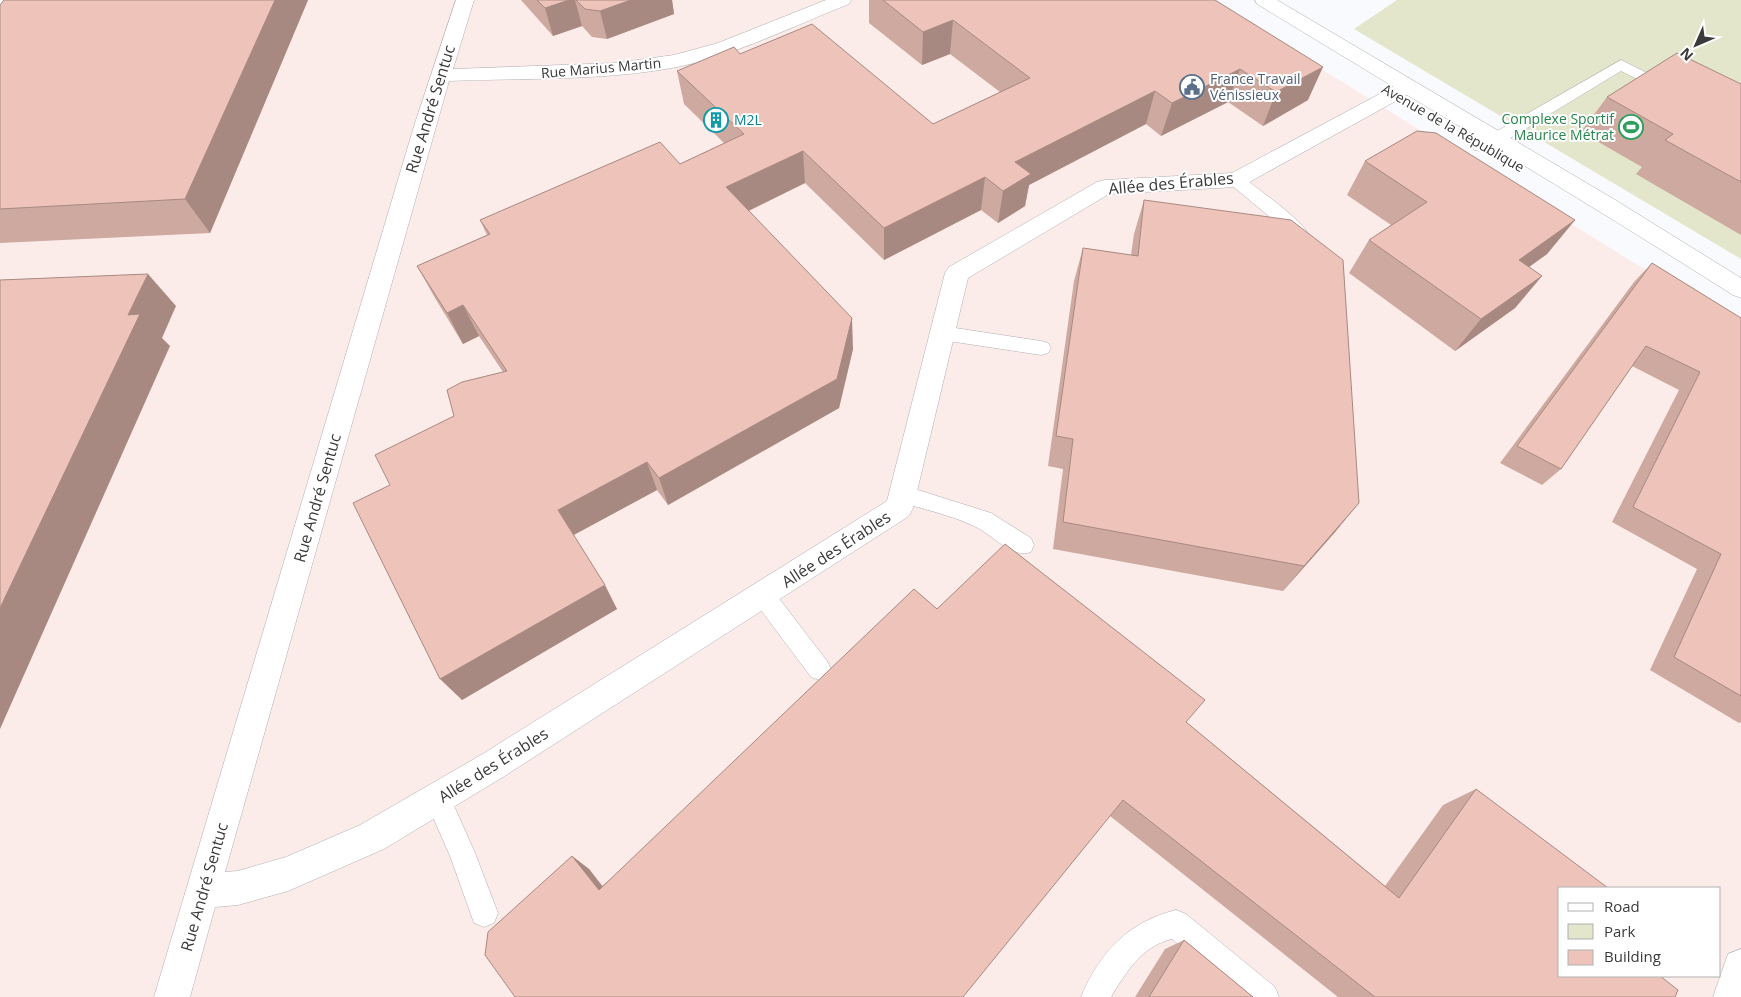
<svg xmlns="http://www.w3.org/2000/svg" width="1741" height="997" font-family="'Open Sans',sans-serif">
	<style>
		.industrial { fill: #fcece9; fill-rule: evenodd }
		.green { fill: #e3e6cb }
		.lines { fill: none; stroke-linecap: round; stroke-linejoin: round }
		.lane-casing { stroke: #afafb2; stroke-width: 1 }
		.street-casing { stroke: #afafb2; stroke-width: 1 }
		.secondary-casing { stroke: #afafb2; stroke-width: 1 }
		.lane { fill: #fff; fill-rule: evenodd }
		.street { fill: #fff; fill-rule: evenodd }
		.secondary { fill: #fff; fill-rule: evenodd }
		.wall { fill: #cda9a0 }
		.shaded-wall { fill: #a78982 }
		.building { fill: #eec4ba; stroke: #a78982 }
		.labels { text-anchor: middle; stroke-width: 4; stroke-linejoin: round; paint-order: stroke }
		.far-street-label { font-size: 14px; fill: #3a3a3b; stroke: #fff }
		.far-service-label { font-size: 14px; fill: #4e5e75; stroke: #fff; text-anchor: start }
		.far-leisure-label { font-size: 14px; fill: #27864d; stroke: #fff; text-anchor: end }
		.far-culture-label { font-size: 14px; fill: #0d838f; stroke: #fff; text-anchor: start }
		.street-label { font-size: 16px; fill: #3a3a3b; stroke: #fff }
	</style>
	<rect width="100%" height="100%" fill="#f9fafd"/>
	<path class="industrial" d="M17,0H1210L1741,329V997H0V26ZM1560,888H1720V976H1560Z"/>
	<path class="green" d="M1397,0H1741V259L1354,29Z"/>
	<g class="lines">
		<defs>
			<path id="lane" d="M1621,60L1671,85L1674,88L1671,91H1661L1621,71L1502,143L1480,151L1474,150L1472,146L1474,142L1490,135Z
				M1236,174L1242,176C1263,194 1298,215 1312,239L1309,243L1303,245L1297,243L1283,228L1230,184L1228,180L1230,176Z
				M942,326L1041,341L1048,343L1051,348L1048,353L1041,355L942,340L935,338L933,333L935,328Z
				M902,485L991,513L1031,538L1034,545L1031,552C1012,559 993,535 976,527C952,515 921,509 895,500L891,494L895,488Z
				M763,585L771,588L827,661L831,669L827,677L819,680L811,677L755,602L752,595L755,588Z
				M438,786L447,790L475,853L498,913L494,923L484,927L474,923L450,856L425,799L429,790Z
				M1176,910L1186,914L1275,987L1279,997H1243L1172,939C1142,946 1126,972 1111,997H1081C1100,952 1128,922 1176,910Z"/>
			<path id="street" d="M456,0H474L453,69L615,63L674,55L718,43L826,0H851L849,4C793,26 736,55 677,67C605,81 522,78 449,81L225,872L238,871L286,857L360,825L481,755L887,501L945,273L949,267L1097,182L1105,180L1232,173L1400,83L1407,81L1414,83L1417,87L1414,91L1244,185L1236,187L1109,194L968,278L913,508L909,516L503,777L384,849L288,891L238,905L215,907L190,997H154L415,123Z
				M1741,949V997H1713L1728,954Z"/>
			<path id="secondary" d="M1255,0H1277L1612,198L1741,278V298L1733,295C1576,195 1416,101 1257,4Z"/>
		</defs>
		<use href="#lane" class="lane-casing"/>
		<use href="#street" class="street-casing"/>
		<use href="#secondary" class="secondary-casing"/>
		<use href="#lane" class="lane"/>
		<use href="#street" class="street"/>
		<use href="#secondary" class="secondary"/>
	</g>
	<path class="wall" d="M308,0L210,233L0,243V5Z
		M521,0H672L674,14L607,39L592,37L582,26L553,36Z
		M869,0H1215L1308,100L1263,126L1228,102L1161,136L1146,124L1029,185L1025,206L998,223L981,210L884,260L805,183L749,211L853,349L839,408L668,505L657,490L573,535L617,609L462,700L390,485L454,416L503,372L479,336L463,344L435,298L417,266L487,235L480,220L680,164L724,143L684,104L677,71L740,54L933,124L1000,92L950,54L922,65L869,23Z
		M1741,84V235L1636,174L1642,167L1581,132L1607,97Z
		M1365,161L1575,220L1547,254L1529,267L1542,276L1515,308L1455,351L1349,273L1369,240L1391,225L1347,195Z
		M1144,200L1336,531L1283,591L1053,549L1063,469L1048,466L1074,281L1083,248L1131,255L1134,234Z
		M1652,263L1741,318V722L1739,723L1650,670L1697,569L1612,522L1679,390L1632,366L1561,469L1542,485L1500,463L1634,282Z
		M937,609L1186,722L1385,886L1443,805L1476,789L1560,976L1675,997H1338L1110,816L515,997L572,856L589,869L602,886Z
		M1184,940L1253,997H1135L1165,949Z"/>
	<path class="shaded-wall" d="M275,0H308L210,233L185,199Z
		M569,0H575L582,26L553,36L545,8Z
		M631,0H672L674,14L607,39L600,11Z
		M953,20L950,54L922,65L923,32Z
		M1323,67L1308,100L1263,126L1276,92Z
		M1240,69L1228,102L1161,136L1172,103Z
		M1155,91L1146,124L1029,185L1025,206L998,223L1003,191L1015,162Z
		M803,151L805,183L731,219L726,187Z
		M985,177L981,210L884,260V228Z
		M1575,220L1547,254L1493,293L1519,260Z
		M148,274L176,306L162,338L170,346L0,729V608L128,315Z
		M1542,276L1515,308L1455,351L1481,319Z
		M463,305L479,336L463,344L447,313Z
		M852,318L853,349L839,408L668,505L659,478Z
		M647,462L657,490L572,536L558,510Z
		M1359,503L1336,531L1283,591L1304,566Z
		M605,585L617,609L462,700L440,679Z
		M572,856L589,869L614,901L599,890Z"/>
	<path class="building" d="M4,0H275L185,199L0,209V5Z
		M537,0H569L545,8Z
		M576,0H631L600,11L585,9Z
		M883,0H1215L1323,67L1276,92L1240,69L1172,103L1155,91L1015,162L1031,174L1003,191L985,177L884,228L803,151L726,187L852,318L837,379L659,478L647,462L558,510L605,585L440,679L353,503L390,485L375,455L454,416L447,390L462,382L507,371L463,305L447,313L417,266L490,234L480,220L660,142L680,164L744,134L677,71L734,47L740,54L812,24L933,124L1030,78L953,20L923,32Z
		M1677,53L1741,84V182L1665,140L1673,134L1607,97Z
		M1417,131L1436,133L1575,220L1519,260L1542,276L1481,319L1369,240L1427,202L1365,161Z
		M1144,200L1291,220L1343,260L1359,503L1304,566L1063,522L1073,439L1056,436L1083,248L1138,256Z
		M1652,263L1741,318V696L1674,657L1721,554L1633,507L1700,372L1646,346L1561,469L1517,446Z
		M148,274L128,315L140,314L0,608V280Z
		M1005,544L1205,700L1186,722L1399,898L1476,789L1608,888H1560V976H1660L1678,990L1675,997H1375L1123,800L963,997H515L485,955L488,932L572,856L599,890L914,589L937,609Z
		M1184,940L1253,997H1149Z"/>
	<defs>
		<symbol id="civic-ring" viewBox="-11 -11 22 22"><circle r="9.5" fill="#fff" stroke="#5c6f8a" stroke-width="1.5"/><path d="M-.6-6.5H3V-4.5H.6V-3L4-1V1h2V6H-6V1h2V-1L-.6-3ZM-1.2 2.5V6h2.4V2.5Z" fill="#5c6f8a"/></symbol>
		<symbol id="building-ring" viewBox="-11 -11 22 22"><circle r="9.5" fill="#fff" stroke="#0f9aa8" stroke-width="1.5"/><path d="M-4-6H4V6H1V3H-1V6H-4ZM-2.5-4.3h1.7v1.8h-1.7ZM.8-4.3h1.7v1.8H.8ZM-2.5-1h1.7V.8h-1.7ZM.8-1h1.7V.8H.8Z" fill="#0f9aa8"/></symbol>
		<symbol id="stadium-ring" viewBox="-11 -11 22 22"><circle r="9.5" fill="#fff" stroke="#2e9e5b" stroke-width="1.5"/><path d="M0-5a6.5 5 0 1 0 0 10a6.5 5 0 1 0 0-10ZM-3.5-1.8h7v3.6h-7Z" fill="#2e9e5b"/></symbol>
	</defs>
	<g fill-rule="evenodd">
		<use href="#civic-ring" x="1178" y="73" width="28" height="28"/>
		<use href="#building-ring" x="702" y="106" width="28" height="28"/>
		<use href="#stadium-ring" x="1617" y="113" width="28" height="28"/>
	</g>
	<g class="labels">
		<g class="far-street-label">
			<text transform="translate(601 68) rotate(-5)" y="5">Rue Marius Martin</text>
			<text transform="translate(1453 128) rotate(30)" y="5">Avenue de la République</text>
		</g>
		<g class="far-service-label">
			<text x="1210" y="84">France Travail<tspan x="1210" dy="16">Vénissieux</tspan></text>
		</g>
		<g class="far-leisure-label">
			<text x="1614" y="124">Complexe Sportif<tspan x="1614" dy="16">Maurice Métrat</tspan></text>
		</g>
		<g class="far-culture-label">
			<text x="734" y="125">M2L</text>
		</g>
		<g class="street-label">
			<text transform="translate(430 109) rotate(-73)" y="6">Rue André Sentuc</text>
			<text transform="translate(1171 183) rotate(-5)" y="6">Allée des Érables</text>
			<text transform="translate(317 498) rotate(-74)" y="6">Rue André Sentuc</text>
			<text transform="translate(836 549) rotate(-33)" y="6">Allée des Érables</text>
			<text transform="translate(493 765) rotate(-32)" y="6">Allée des Érables</text>
			<text transform="translate(204 887) rotate(-74)" y="6">Rue André Sentuc</text>
		</g>
	</g>
	<rect x="1558" y="887" width="162" height="90" fill="#ffffff" stroke="#b0b0b1"/>
	<rect x="1568" y="903" width="25" height="8" fill="#ffffff" stroke="#b0b0b1"/>
	<text x="1604" y="912" font-size="15" fill="#3a3a3b">Road</text>
	<rect x="1568" y="924" width="25" height="15" fill="#e3e6cb" stroke="#b0b0b1"/>
	<text x="1604" y="937" font-size="15" fill="#3a3a3b">Park</text>
	<rect x="1568" y="950" width="25" height="15" fill="#eec4ba" stroke="#b0b0b1"/>
	<text x="1604" y="962" font-size="15" fill="#3a3a3b">Building</text>
	<g transform="translate(1696 45) rotate(225)" stroke="#ffffff" stroke-width="4" paint-order="stroke">
	<path d="M0-4L9 19L0 12L-9 19Z" fill="#3a3a3b"/>
	<text y="-8" font-size="14" font-weight="bold" text-anchor="middle" fill="#3a3a3b">N</text>
	</g>
</svg>
